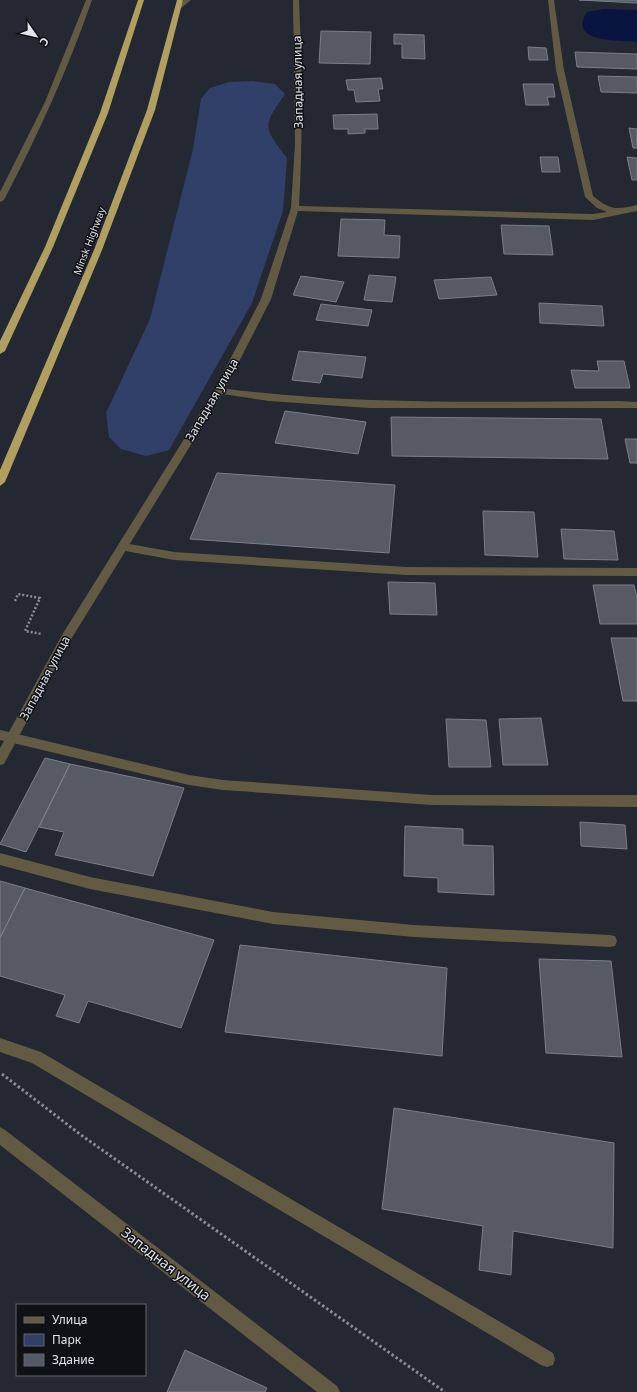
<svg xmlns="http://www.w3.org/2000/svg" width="637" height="1392" font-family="'Noto Sans',sans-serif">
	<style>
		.green { fill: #314069 }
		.water { fill: #091440 }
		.building { fill: #555a65; stroke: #797e8a }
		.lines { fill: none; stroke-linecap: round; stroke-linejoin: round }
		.path-far1 { stroke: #898c94; stroke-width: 2.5; stroke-dasharray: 2 2; stroke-linecap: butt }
		.path { stroke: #898c94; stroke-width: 3; stroke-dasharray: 2.5 2.5; stroke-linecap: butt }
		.lane { fill: #625a42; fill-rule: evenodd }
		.street { fill: #625a42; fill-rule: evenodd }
		.highway { fill: #b19f5f; fill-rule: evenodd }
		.labels { text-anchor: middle; stroke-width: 3; stroke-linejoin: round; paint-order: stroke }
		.far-street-label { font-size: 10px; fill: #e2e4eb; stroke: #0f1115 }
		.street-label { font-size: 12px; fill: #e2e4eb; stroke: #0f1115 }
		.near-street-label { font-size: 14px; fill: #e2e4eb; stroke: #0f1115 }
	</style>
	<rect width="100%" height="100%" fill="#242832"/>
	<path class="green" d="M253,81L275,84L285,94C263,126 262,126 287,158L283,211L252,303L169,450L146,456L121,449L109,437L106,413L150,319L193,149L201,99L210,88L229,82Z"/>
	<path class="water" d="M604,9L637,10V42C619,40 567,43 587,12Z"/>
	<path class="building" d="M579,0H637V3Z
		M321,31L371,32L370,64L319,63Z
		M394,34L424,35L425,59L402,58V44H394Z
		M528,47L546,48L548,60H529Z
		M575,52L637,54V69L577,67Z
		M598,76L637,77V93L601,92Z
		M381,78L383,89H378L380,101L356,102L354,90H348L346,80Z
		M523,84H553L555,97H547L549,105H526Z
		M377,114L378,129H365V133L348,134V129H334L333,115Z
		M629,128L637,129V148H633Z
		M540,157H558L560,172H542Z
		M627,157L637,158V180H632Z
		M341,219L385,220L384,235L400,236L399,258L338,256Z
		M501,225L549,226L553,255L504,254Z
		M369,275L396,277L392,302L364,300Z
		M301,276L344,282L336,302L293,295Z
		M491,277L497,295L439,299L434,280Z
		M539,303L602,306L604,326L540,323Z
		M321,304L372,310L368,326L316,320Z
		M299,351L366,357L362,378L323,374L320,383L292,380Z
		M597,361H624L630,388H575L571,370L599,371Z
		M285,411L366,422L358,454L275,443Z
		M391,417L601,419L608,459L392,456Z
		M625,439H637V463H630Z
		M217,473L395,485L389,553L190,539Z
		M483,511L534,512L538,557L485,555Z
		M561,529L614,531L618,560L564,559Z
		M388,582L435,583L437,615L390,614Z
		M593,585H634L637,598V624H600Z
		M611,638H637V701H623Z
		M541,718L548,765H503L499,719Z
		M446,719L486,720L491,767H449Z
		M45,758L70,764L26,852L0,844Z
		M70,764L184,788L153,876L55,855L64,832L39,827Z
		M580,822L625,825L627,849L581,846Z
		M405,826L463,829V845L493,846L494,895L438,892V878L404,876Z
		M0,881L25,888L0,938Z
		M25,888L214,940L181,1028L88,1001L79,1023L56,1016L65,995L0,976V938Z
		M240,945L447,968L442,1056L225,1032Z
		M539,959L611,961L622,1057L546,1053Z
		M394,1108L614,1143L613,1248L513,1231L511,1275L479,1270L483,1226L382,1209Z
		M185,1350L267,1388L265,1392H167Z"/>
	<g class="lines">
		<path class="path-far1" d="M15,601L18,594L40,598L25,631L42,634"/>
		<path class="path" d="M2,1074L81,1135L445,1392"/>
		<path class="lane" d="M219,388C352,405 485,402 619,401L637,402V408H369L269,401L216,393L214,391Z
			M124,543L174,552L406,567L637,568V576L406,575L174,560L120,550L119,547Z
			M13,733L189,775L223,780L432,795H637V807L432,805L223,790L189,785L13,743L9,742L7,738L9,734Z
			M0,853L90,877L273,912L414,925L610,935L615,936L617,941L615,946L610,947L414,937L273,924L90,889L0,865Z
			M0,1038L41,1052L553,1353L555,1359L553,1365L547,1367L541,1365L32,1063L0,1052Z"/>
		<path class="street" d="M86,0H92C68,69 38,135 4,200L0,202V192L45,102Z
			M184,0H191L180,9H176V7Z
			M293,0H299C302,69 303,137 299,206L593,214L607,212L597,208L585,197L556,70L548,0H554L564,70L593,196C610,210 616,210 637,205V211L593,220L298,211L271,299L224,391L70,641L4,764L0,765V748L4,741L0,740V730L9,732L62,635L214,391L261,299L291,208L295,144Z
			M0,1127L5,1130L337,1386L340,1392H317L0,1145Z"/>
		<path class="highway" d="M138,0H144L108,113L53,247L5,351L0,354V341L45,247L100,113Z
			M177,0H183L155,110L102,250L5,482L0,486V470L94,250L147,110Z"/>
	</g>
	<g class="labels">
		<g class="far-street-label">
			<text transform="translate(89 241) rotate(-69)" y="4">Minsk Highway</text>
		</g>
		<g class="street-label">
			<text transform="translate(298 82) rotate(-91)" y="4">Западная улица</text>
			<text transform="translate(212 400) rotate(-60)" y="4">Западная улица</text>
			<text transform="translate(45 678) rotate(-62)" y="4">Западная улица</text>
		</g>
		<g class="near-street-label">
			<text transform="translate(166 1264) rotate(38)" y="5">Западная улица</text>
		</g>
	</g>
	<rect x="16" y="1304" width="130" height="72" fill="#0f1115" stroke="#63656b"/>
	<rect x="24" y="1317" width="20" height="6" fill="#625a42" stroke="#63656b"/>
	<text x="52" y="1324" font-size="12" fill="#e2e4eb">Улица</text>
	<rect x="24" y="1334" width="20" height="12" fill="#314069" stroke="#63656b"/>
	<text x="52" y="1344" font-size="12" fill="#e2e4eb">Парк</text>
	<rect x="24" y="1354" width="20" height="12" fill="#555a65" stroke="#63656b"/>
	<text x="52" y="1364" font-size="12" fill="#e2e4eb">Здание</text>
	<g transform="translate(36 36) rotate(124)" stroke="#0f1115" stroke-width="3" paint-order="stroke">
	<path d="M0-3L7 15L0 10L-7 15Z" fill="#e2e4eb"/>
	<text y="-6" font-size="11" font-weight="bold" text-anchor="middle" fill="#e2e4eb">С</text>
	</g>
</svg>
